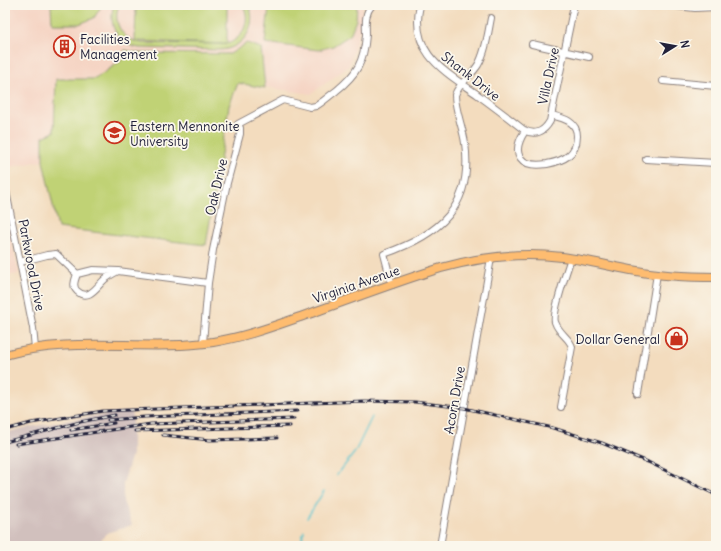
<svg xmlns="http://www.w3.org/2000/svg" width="721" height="551" font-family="Delius,sans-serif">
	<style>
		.built { fill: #f5d3c2 }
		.industrial { fill: #d1c0bd }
		.green { fill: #c0d274; stroke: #717a58 }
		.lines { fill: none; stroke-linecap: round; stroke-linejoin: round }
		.stream { stroke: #56c3cc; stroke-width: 1.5 }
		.minor-casing { stroke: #8a7f7c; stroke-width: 8 }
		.major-casing { stroke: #8a7f7c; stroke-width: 10 }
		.minor { stroke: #fff; stroke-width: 6 }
		.major { stroke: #febc70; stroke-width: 8 }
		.rail-casing { stroke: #22223b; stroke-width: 3 }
		.rail { stroke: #fbf7ec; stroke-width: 1.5; stroke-dasharray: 4.5; stroke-linecap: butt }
		.labels { text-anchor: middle; stroke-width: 3.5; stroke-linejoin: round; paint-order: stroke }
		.poi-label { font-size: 13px; fill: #22223b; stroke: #fbf7ec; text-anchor: start }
		.street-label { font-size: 13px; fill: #22223b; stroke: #fbf7ec }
	</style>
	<rect width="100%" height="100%" fill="#fbf7ec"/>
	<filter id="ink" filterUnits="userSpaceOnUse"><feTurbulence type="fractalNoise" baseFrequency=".025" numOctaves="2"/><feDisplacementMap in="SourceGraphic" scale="8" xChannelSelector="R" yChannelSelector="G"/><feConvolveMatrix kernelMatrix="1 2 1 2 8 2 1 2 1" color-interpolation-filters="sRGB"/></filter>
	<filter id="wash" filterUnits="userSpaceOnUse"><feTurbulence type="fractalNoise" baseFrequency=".012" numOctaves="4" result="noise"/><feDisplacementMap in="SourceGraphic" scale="16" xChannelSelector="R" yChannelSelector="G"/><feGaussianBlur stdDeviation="0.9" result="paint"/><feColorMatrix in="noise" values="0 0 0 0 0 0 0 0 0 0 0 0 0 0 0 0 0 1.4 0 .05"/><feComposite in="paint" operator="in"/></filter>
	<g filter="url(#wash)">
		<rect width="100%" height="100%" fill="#f3dcbe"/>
		<path class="built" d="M5,5H363L360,28L349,66L311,94L238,83L229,106L206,245L58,228L43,161L5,168Z
			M5,208L19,274L5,276Z"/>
		<path class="industrial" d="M132,411V454L123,484V501L132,525L107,533L100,541L92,546H5V433L24,428L93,416Z"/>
		<path class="green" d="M51,5H102L94,18L79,24H52Z
			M114,5H119C112,23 122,40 142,43L226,44L135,41L136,5H227V44C244,38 251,20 243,5H249C258,27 243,49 220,50L139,48C118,45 107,25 114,5Z
			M268,5H357L356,20L350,35L333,46L318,50L265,43L269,6Z
			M247,43L261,48L265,88L238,83L229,106L206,245L58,228L43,161V137L54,132L56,79H95L122,60L125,50L139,53L230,54Z"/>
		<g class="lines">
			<path class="stream" d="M337,475L355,452L372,417
				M307,518L324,491
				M300,546L304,531"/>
		</g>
	</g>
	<g filter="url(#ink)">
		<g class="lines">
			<defs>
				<path id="minor" d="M420,5C409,53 444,71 478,95C493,106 509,118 524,130C535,136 544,132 550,121L574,5
					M667,5L695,8L716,7
					M532,44L589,57
					M663,81L716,86
					M525,131C510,154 520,168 547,164C563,161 577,155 577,136C577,121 563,118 551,115
					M646,159L716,163
					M5,186L33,328L35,348
					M20,262L47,255L56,254L77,274
					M118,271L93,270L77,274C75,280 72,286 77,291C89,302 97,286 105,279C109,276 114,273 118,271L208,283
					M392,285L384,254C439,235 474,207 465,143C463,128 455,110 455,95C459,83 471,76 478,65C486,51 488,33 491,18
					M203,343L208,283L213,250L227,183L240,134V128L238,124L283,100L310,107L316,106C323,102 329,96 336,91C357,74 364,62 366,35C366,24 364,14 372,5
					M638,394L657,274
					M561,407L572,347C570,338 559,334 555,322C552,313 567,270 571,258
					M440,546L491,258"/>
				<path id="major" d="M5,355C73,335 144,352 213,342C245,337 274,326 303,316C349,300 395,282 441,268C480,257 521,252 562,257C587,260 612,267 637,271C663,276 689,277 716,277"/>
			</defs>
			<use href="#minor" class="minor-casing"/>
			<use href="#major" class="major-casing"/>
			<use href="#minor" class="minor"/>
			<use href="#major" class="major"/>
			<defs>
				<path id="rail" d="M108,420L145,417L297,411
					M5,430L31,423L103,411L364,401L415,402L464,408L553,428L602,443L648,462L716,495
					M71,430L114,423
					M135,431L290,426
					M163,435L210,440L277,438
					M5,442L80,422L115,415
					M16,444L151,424L294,419"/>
			</defs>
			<use href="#rail" class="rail-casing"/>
			<use href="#rail" class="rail"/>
		</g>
	</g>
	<defs>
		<symbol id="building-ring" viewBox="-11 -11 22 22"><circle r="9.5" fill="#fbf7ec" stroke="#c8321e" stroke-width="1.5"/><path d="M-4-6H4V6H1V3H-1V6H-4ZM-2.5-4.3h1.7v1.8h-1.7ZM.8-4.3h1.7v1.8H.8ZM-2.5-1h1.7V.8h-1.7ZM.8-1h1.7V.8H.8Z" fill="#c8321e"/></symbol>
		<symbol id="university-ring" viewBox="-11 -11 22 22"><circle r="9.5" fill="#fbf7ec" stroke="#c8321e" stroke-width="1.5"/><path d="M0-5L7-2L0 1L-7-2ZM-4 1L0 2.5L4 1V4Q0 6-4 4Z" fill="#c8321e"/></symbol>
		<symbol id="shop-ring" viewBox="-11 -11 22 22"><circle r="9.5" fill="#fbf7ec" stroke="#c8321e" stroke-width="1.5"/><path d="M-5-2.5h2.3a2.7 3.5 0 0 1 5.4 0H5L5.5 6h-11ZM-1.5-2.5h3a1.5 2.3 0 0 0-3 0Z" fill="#c8321e"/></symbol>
	</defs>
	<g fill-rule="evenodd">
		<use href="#building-ring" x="52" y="34" width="25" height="25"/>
		<use href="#university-ring" x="102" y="120" width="25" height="25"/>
		<use href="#shop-ring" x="664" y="326" width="25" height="25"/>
	</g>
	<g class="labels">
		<g class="poi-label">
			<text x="80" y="44">Facilities<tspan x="80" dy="15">Management</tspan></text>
			<text x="130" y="131">Eastern Mennonite<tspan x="130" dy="15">University</tspan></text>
			<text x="660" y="344" text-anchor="end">Dollar General</text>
		</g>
		<g class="street-label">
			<text transform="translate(471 76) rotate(38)" y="5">Shank Drive</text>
			<text transform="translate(548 76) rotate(-78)" y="5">Villa Drive</text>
			<text transform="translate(216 187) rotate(-77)" y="5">Oak Drive</text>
			<text transform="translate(32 265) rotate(79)" y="5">Parkwood Drive</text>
			<text transform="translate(356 284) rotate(-19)" y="5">Virginia Avenue</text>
			<text transform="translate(454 400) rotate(-80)" y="5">Acorn Drive</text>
		</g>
	</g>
	<rect width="721" height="551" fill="none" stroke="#fbf7ec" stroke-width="20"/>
	<g transform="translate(675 46) rotate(79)" stroke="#fbf7ec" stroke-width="3" paint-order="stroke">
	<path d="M0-3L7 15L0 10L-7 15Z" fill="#22223b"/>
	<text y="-6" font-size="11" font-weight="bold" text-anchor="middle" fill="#22223b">N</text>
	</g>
</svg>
